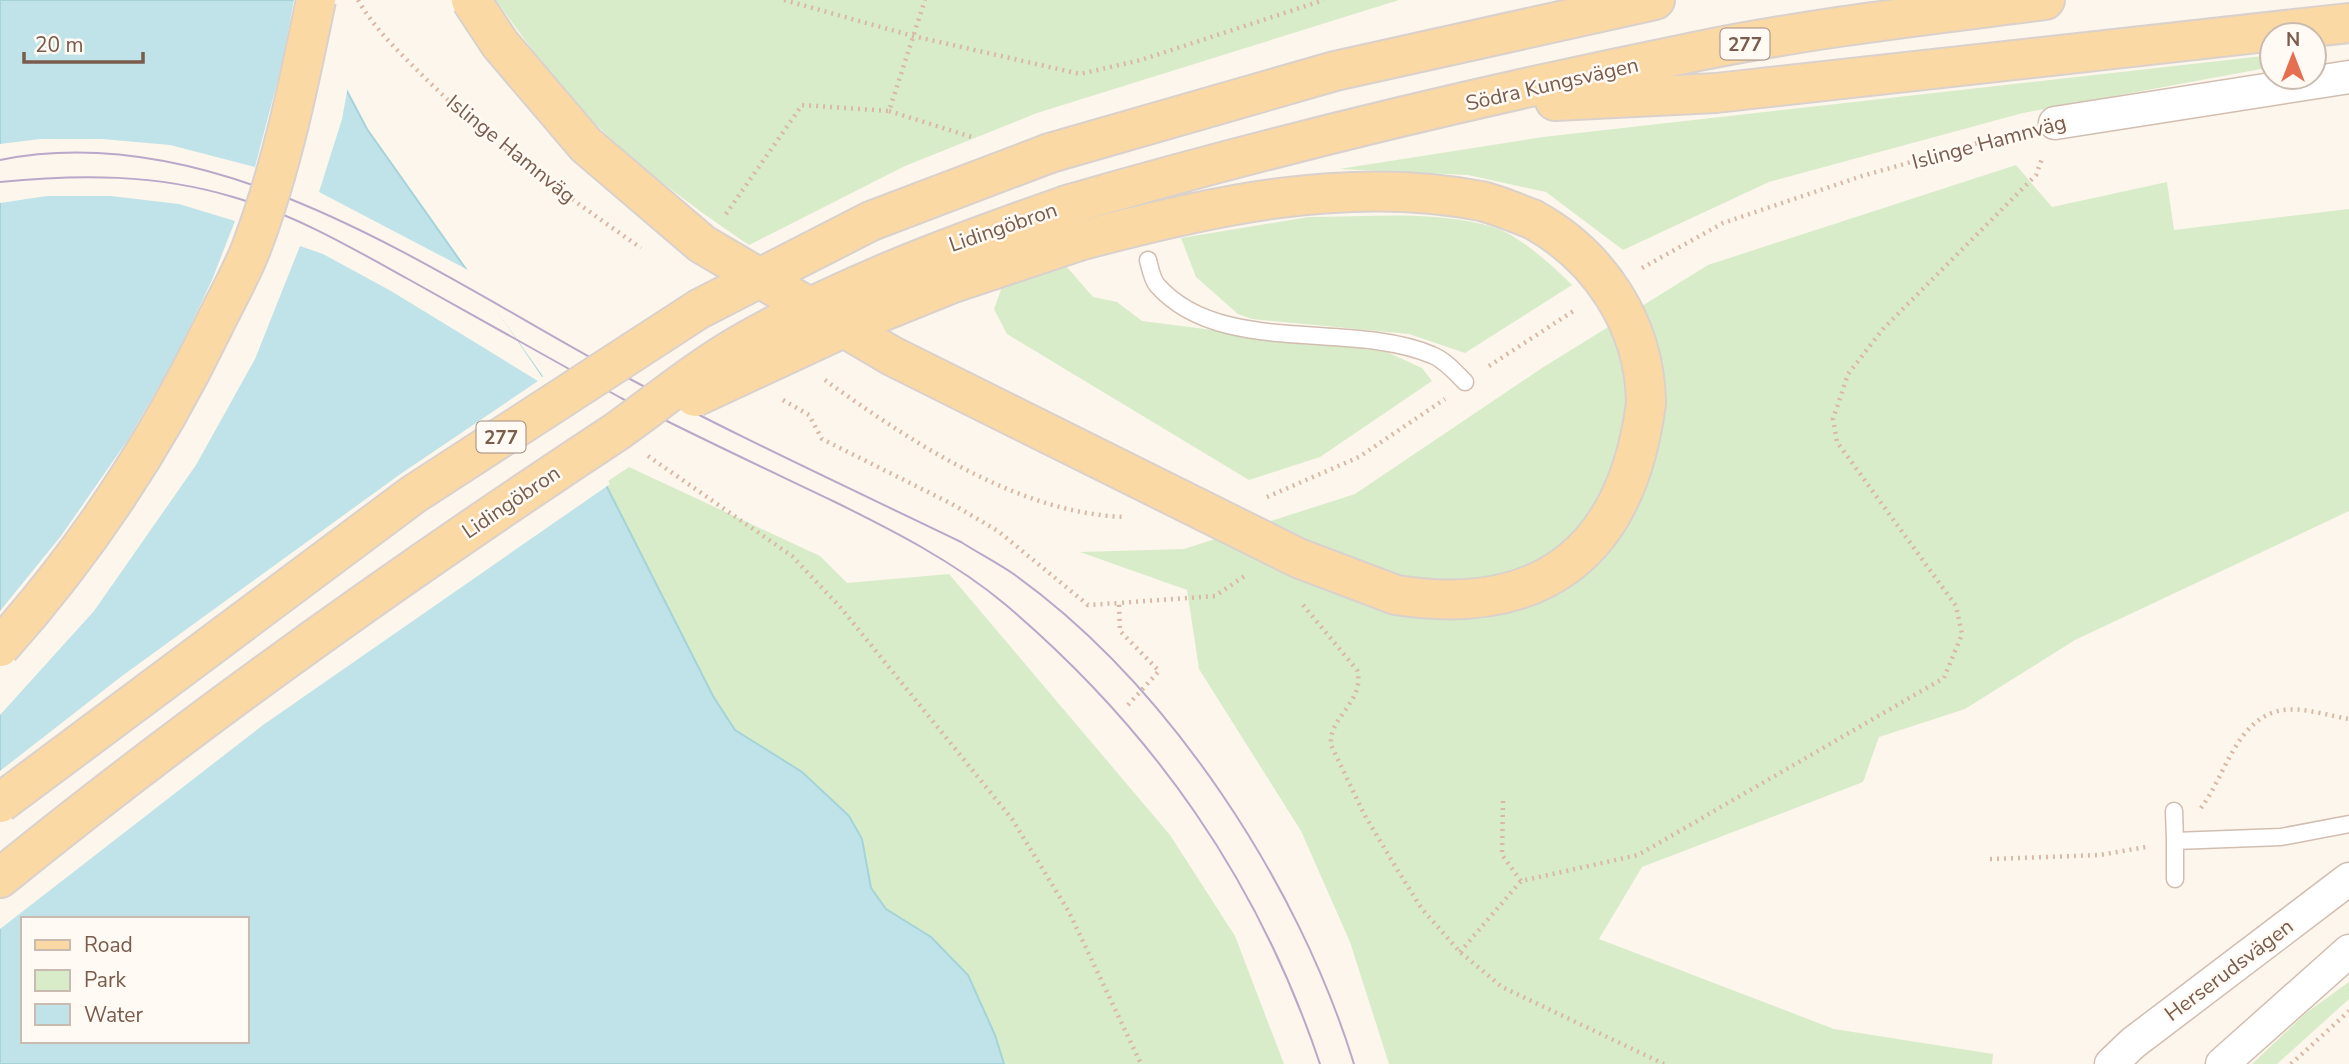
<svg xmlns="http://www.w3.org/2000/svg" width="2349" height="1064" font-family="'Nunito Sans',sans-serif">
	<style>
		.green { fill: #d8ecc9 }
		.water { fill: #bfe3e8; stroke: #a5d3da; stroke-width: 2; fill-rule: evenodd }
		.pier { fill: #fdf6ec }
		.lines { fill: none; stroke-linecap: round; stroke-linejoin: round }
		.lane-casing { stroke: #d1beb0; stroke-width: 19 }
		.street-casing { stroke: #d1beb0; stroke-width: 35 }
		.primary-casing { stroke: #dad1cd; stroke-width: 42 }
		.path { stroke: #d9b8a5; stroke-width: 4.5; stroke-dasharray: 2 5; stroke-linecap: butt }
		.lane { stroke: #fff; stroke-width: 16 }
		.street { stroke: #fff; stroke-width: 32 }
		.primary { stroke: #fbd9a5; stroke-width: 38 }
		.tram { stroke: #b9a8c9; stroke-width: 2 }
		.primary-bridge-casing { stroke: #dad1cd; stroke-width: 42; stroke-linecap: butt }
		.primary-bridge { stroke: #fbd9a5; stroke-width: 38 }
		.labels { text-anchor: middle; stroke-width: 5; stroke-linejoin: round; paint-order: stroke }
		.shield { fill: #fffaf3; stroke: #a28b7f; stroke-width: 2 }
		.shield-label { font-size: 19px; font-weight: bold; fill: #7a5c4d }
		.street-label { font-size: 21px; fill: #7a5c4d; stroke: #fffaf3 }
	</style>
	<rect width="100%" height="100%" fill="#fdf6ec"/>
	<path class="green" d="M496,0H1399L1037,113L905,166L749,245C685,202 618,152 567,94C542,64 519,32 496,0Z
		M2272,55V67L2023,113L1769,182L1623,250L1546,192L1468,175L1339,169L1543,137Z
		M2016,165L2052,207L2167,182L2174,230L2349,209V511L2075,640L1965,709L1879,737L1863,782L1642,867L1599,939L1834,1029L1993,1054L1992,1064H1389L1350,942L1301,831L1199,669L1187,590L1080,552L1184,549L1355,494L1542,368L1708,265Z
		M1309,217C1369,217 1435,210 1493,227C1519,235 1553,266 1572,285L1465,353L1409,334L1252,319L1238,314L1196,277L1181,238Z
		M1067,267L1093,297L1117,302L1142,321L1387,352L1422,368L1432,381L1320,457L1249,480L1007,334L994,309L1002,287Z
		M629,467L820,556L847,583L949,574L1170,835L1235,936L1284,1064H1004L995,1035L968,975L931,937L886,909L871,888L862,839L849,816L802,772L735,730L713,696L605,483Z
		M2349,982V999L2277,1064H2252L2306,1013Z"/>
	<path class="water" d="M0,0H299L367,129L550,388L605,483L713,696L735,730L802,772L849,816L862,839L871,888L886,909L931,937L968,975L995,1035L1004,1064H0ZM23,919H247V1041H23Z"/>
	<path class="pier" d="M294,0H303L348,86L342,119L319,192L470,271L542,377L546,376L552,386L610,484L263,725L0,929V771L122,676L399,475L538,381L391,291L323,254L300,246L255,359L196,465L94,611L0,715V611L61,536L127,441L172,364L212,280L235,221L179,204L111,196H47L0,203V144L40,139H102L170,145L255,167L282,64Z"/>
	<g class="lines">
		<defs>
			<path id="lane" d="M1148,260C1150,268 1152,279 1157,285C1220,357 1350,320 1432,355C1445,360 1456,373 1465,382
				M2174,811L2175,841
				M2175,879V841L2281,837L2349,824"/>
			<path id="street" d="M2055,123L2349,77
				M2111,1064L2133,1043L2349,879
				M2222,1064L2349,951"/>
			<path id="primary" d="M1555,101L1716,93L2349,23
				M1050,153L1335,71L1655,0
				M1067,205C1274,145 1483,95 1694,52C1810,28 1928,15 2045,0
				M1079,241C1209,206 1347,175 1481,201C1498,205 1516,213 1532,219
				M1396,595C1544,618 1627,550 1646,403
				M0,878C197,718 405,571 616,432"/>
		</defs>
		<use href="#lane" class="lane-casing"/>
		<use href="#street" class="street-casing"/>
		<use href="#primary" class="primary-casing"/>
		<path class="path" d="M358,0C373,27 398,51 420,73C487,140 564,194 641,248
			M784,0L913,36L1080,74L1141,60L1324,0
			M889,111L975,138
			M726,214L802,105L889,111L925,0
			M1642,268L1723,223L1862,176L2020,131
			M1489,366L1575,310
			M825,380C908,440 1019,514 1125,517
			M783,400L809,415L822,439L952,504L998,531L1088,605L1119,603
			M648,456L792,556L841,608L1012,819L1069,912L1141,1064
			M1267,497L1359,457L1445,399
			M1303,605L1357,670C1366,701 1328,717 1331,745L1364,814L1398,871L1422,909L1460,952L1502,987L1664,1064
			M1128,705L1159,671L1120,631L1119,603L1215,596L1246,575
			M1503,801L1502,855L1521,881
			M2201,808C2226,775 2236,718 2283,710C2303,707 2330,716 2349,719
			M1990,859L2100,855L2146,847
			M1460,952L1521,881L1638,855L1944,678L1962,634L1956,606L1837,442L1833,419L1848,374L1883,329L2036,175L2043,156
			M2291,1064L2349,1011"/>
		<use href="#lane" class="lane"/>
		<use href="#street" class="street"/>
		<use href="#primary" class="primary"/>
		<path class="tram" d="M0,160C218,116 434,273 615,371C728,432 845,486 961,542C978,553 998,563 1015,575C1169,686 1298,883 1354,1064
			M0,182C79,174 157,174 233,197C296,215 352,248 408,279C479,318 550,359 621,398C691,434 762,467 833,501C892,530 955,562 1006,605C1154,731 1258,880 1320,1064"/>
		<defs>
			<path id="primary-bridge" d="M471,0L500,44L586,145L702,244L892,356L1298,558L1396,595
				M1532,219C1600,256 1645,325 1646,403
				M695,397L854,323L953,283L1079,241
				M616,432C658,402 699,368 743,343C846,284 956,244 1067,205
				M0,647C88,549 156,445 213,327C226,300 242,273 252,246C282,166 299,83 316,0
				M0,803L414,494L699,309L871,221L1050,153"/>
		</defs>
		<use href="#primary-bridge" class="primary-bridge-casing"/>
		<use href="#primary-bridge" class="primary-bridge"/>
	</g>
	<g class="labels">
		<g class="shield">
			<rect x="1720.5" y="28.5" width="49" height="31" rx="5"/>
			<rect x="476.5" y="421.5" width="49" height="31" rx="5"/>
		</g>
		<g class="shield-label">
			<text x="1745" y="51">277</text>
			<text x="501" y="444">277</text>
		</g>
		<g class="street-label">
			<text transform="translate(1552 84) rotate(-13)" y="7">Södra Kungsvägen</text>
			<text transform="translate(1989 142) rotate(-15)" y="7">Islinge Hamnväg</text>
			<text transform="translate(511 149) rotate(39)" y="7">Islinge Hamnväg</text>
			<text transform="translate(1003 227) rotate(-19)" y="7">Lidingöbron</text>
			<text transform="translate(511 502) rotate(-34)" y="7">Lidingöbron</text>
			<text transform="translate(2229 970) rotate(-37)" y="7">Herserudsvägen</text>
		</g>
	</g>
	<rect x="21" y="917" width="228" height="126" fill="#fffaf3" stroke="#cabbb1" stroke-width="2"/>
	<rect x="35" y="940" width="35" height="10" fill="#fbd9a5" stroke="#cabbb1" stroke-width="2"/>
	<text x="84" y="952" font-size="21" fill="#7a5c4d">Road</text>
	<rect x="35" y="970" width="35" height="21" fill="#d8ecc9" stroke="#cabbb1" stroke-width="2"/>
	<text x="84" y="987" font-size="21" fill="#7a5c4d">Park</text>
	<rect x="35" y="1004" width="35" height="21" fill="#bfe3e8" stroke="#cabbb1" stroke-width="2"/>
	<text x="84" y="1022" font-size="21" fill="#7a5c4d">Water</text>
	<g transform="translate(2293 56)"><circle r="33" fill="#fffaf3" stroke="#cabbb1" stroke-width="2"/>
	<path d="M0-5L12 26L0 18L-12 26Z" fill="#e76f51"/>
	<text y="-10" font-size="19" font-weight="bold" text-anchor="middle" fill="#7a5c4d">N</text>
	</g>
	<path d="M24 52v10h119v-10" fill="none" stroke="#7a5c4d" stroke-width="3.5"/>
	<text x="35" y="52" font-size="21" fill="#7a5c4d" stroke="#fffaf3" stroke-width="5" paint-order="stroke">20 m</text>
</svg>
